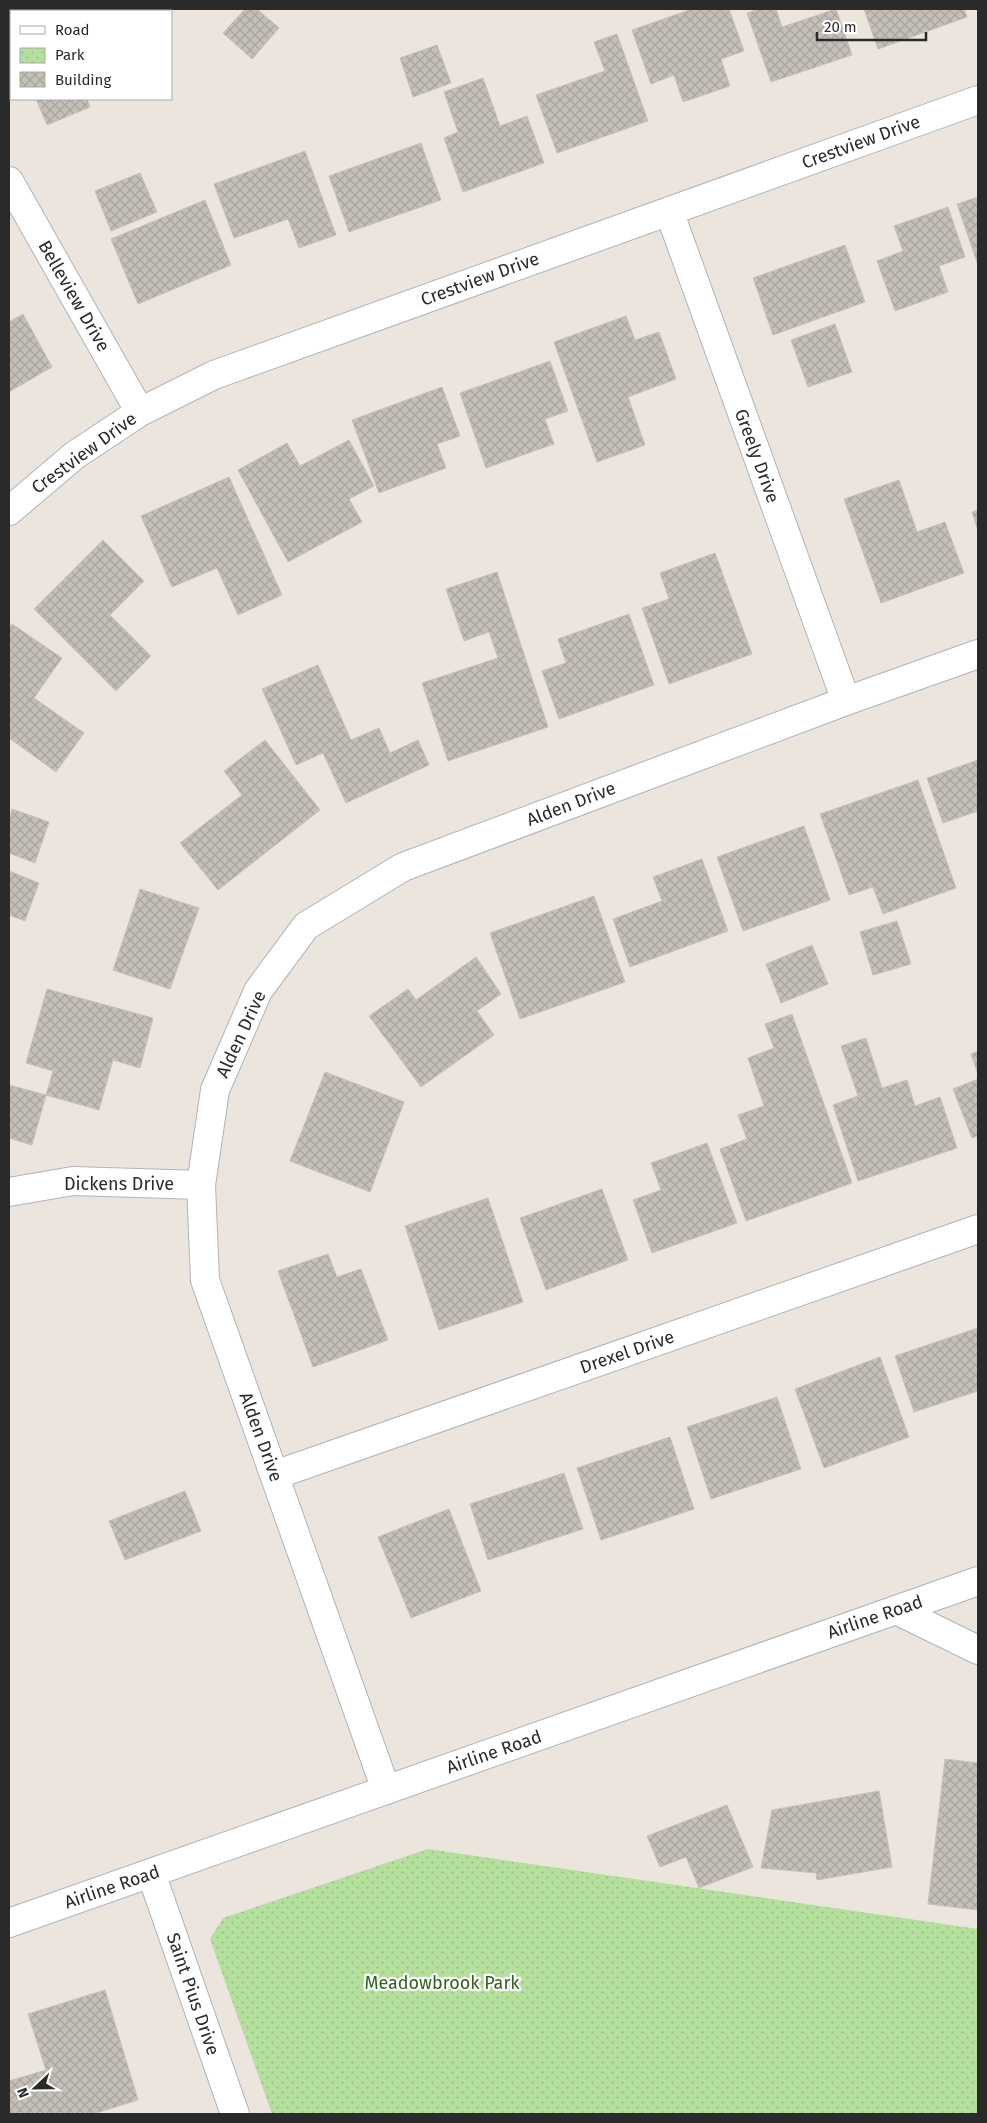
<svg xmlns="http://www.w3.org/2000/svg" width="987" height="2123" font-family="'Fira Sans',sans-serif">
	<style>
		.park { fill: url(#park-dots) }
		.building { fill: url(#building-cross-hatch); stroke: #c7c1b6 }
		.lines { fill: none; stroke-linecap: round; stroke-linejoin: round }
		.street-casing { stroke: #b0b3bd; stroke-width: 30 }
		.secondary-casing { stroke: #b0b3bd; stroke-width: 30 }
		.street { stroke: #fff; stroke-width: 28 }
		.secondary { stroke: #fff; stroke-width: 28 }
		.labels { text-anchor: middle; stroke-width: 4.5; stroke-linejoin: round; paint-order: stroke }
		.street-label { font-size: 18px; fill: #2a2a2a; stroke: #fff }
		.park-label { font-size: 18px; fill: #2e641e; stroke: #fff }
	</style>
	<defs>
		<pattern id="park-dots" width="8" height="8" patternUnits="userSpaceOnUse" patternTransform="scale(1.25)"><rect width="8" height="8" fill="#b4df9c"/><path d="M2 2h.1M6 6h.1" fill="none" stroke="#9bc087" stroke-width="1.8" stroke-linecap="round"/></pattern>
		<pattern id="building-cross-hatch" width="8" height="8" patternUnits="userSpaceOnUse" patternTransform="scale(1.25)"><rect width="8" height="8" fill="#c4bfb8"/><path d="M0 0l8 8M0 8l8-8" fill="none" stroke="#a9a49e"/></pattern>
	</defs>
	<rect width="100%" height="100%" fill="#ebe5dd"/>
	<path class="park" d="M428,1849L978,1929V2114H272L210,1939L223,1918Z"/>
	<path class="building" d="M9,9H78L79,11H11V58L9,53Z
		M102,9H153L147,11H103Z
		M245,9H257L279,28L252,59L223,33Z
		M692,9H729L744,51L721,59L730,86L683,102L674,75L651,84L632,30Z
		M759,9H776L782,27L836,9L852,55L771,82L747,13Z
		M864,9H964L967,17L878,49Z
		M617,34L648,121L557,153L536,95L605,71L594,42Z
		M437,45L451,83L413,97L400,58Z
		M483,78L500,126L527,116L544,163L463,192L444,138L458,132L444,92Z
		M36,99H87L90,107L47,125Z
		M421,143L441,200L349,232L329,176Z
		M305,151L336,235L299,248L288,219L234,238L214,184Z
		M140,173L157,212L111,231L95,191Z
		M978,197V265L957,204Z
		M205,200L231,265L138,304L111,239Z
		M948,207L965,257L939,266L948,292L895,311L877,261L903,251L894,226Z
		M845,245L865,302L773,335L753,278Z
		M23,314L52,367L9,392V322Z
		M626,316L635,340L659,332L676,379L628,397L645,445L597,462L554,342Z
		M835,324L852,372L808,387L791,340Z
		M550,361L568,411L545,419L554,444L486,468L460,393Z
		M442,387L460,436L437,444L446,468L379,493L352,420Z
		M349,440L374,486L349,499L362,522L288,562L238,470L287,443L300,466Z
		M229,477L282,595L238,615L217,568L172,587L141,516Z
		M899,480L917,532L945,522L964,573L881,603L844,499Z
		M978,510V531L972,512Z
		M103,540L144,581L110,615L151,656L116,691L34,609Z
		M715,553L752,654L669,684L642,608L669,599L660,573Z
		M497,572L548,727L448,761L422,683L498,658L489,632L464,641L446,589Z
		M629,614L654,685L559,719L542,671L566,663L558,639Z
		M12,624L62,658L34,698L84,733L56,772L9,738V629Z
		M318,665L351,740L379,728L390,753L418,740L429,765L346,803L323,753L296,765L262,689Z
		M265,740L320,810L218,890L180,843L242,795L224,771Z
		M978,760V811L943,823L927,778Z
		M918,780L956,888L883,914L873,887L849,895L820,814Z
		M12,809L49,822L35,863L9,853V820Z
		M804,826L830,900L743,931L717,857Z
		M702,859L728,931L630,967L613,919L662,901L653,877Z
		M9,871L39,883L25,921L9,915Z
		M140,889L199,908L170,989L113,970Z
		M594,896L625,982L520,1019L490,933Z
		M897,921L911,964L873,975L860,932Z
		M812,945L828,984L781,1003L766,964Z
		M476,957L501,994L477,1011L494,1035L421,1087L369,1016L408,989L416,1000Z
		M47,989L153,1018L140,1068L113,1060L99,1110L46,1095L53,1071L26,1063Z
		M792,1014L852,1183L746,1221L720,1149L747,1139L738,1115L764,1106L748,1058L774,1048L765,1024Z
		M866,1038L882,1088L907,1080L915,1106L940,1097L957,1148L858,1181L833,1105L858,1096L841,1046Z
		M978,1051V1074L971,1054Z
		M325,1072L404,1102L370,1192L290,1161Z
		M978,1079V1136L972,1138L953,1089Z
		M9,1085L46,1095L32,1145L9,1138Z
		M707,1143L737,1223L652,1253L633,1200L661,1190L651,1163Z
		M602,1189L628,1260L546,1290L520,1218Z
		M488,1198L523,1302L439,1330L405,1226Z
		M328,1254L337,1277L361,1269L388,1340L313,1367L278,1271Z
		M978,1328V1391L914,1412L895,1356Z
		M880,1357L909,1437L824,1468L795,1389Z
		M777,1397L801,1469L711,1499L687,1427Z
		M670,1437L694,1509L601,1540L577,1468Z
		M564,1473L583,1529L488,1560L470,1504Z
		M185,1491L201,1531L125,1560L109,1521Z
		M449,1509L481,1591L411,1618L378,1537Z
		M945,1759L978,1763V1910L928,1904Z
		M879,1791L892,1867L817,1880L816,1873L761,1868L772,1810Z
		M727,1805L753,1867L699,1888L686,1857L660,1867L647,1836Z
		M105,1990L138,2100L93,2114H9V2081L46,2070L28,2014Z"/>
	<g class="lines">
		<defs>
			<path id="street" d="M9,181L140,412
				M669,211L846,701
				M9,511L75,455L140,412L214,375L978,100
				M9,1192L73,1181L201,1185
				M275,1475L978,1229
				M896,1610L978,1650
				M386,1790L205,1280L201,1185L215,1090L258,991L306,926L403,867L846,701L978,654
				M151,1873L235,2114"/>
			<path id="secondary" d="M9,1923L978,1581"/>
		</defs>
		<use href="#street" class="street-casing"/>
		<use href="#secondary" class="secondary-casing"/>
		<use href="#street" class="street"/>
		<use href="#secondary" class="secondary"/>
	</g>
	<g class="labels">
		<g class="street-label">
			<text transform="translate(861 142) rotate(-20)" y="6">Crestview Drive</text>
			<text transform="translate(480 279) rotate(-20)" y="6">Crestview Drive</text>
			<text transform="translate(74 296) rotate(60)" y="6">Belleview Drive</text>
			<text transform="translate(84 453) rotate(-36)" y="6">Crestview Drive</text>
			<text transform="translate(757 456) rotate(70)" y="6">Greely Drive</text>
			<text transform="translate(571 804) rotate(-21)" y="6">Alden Drive</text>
			<text transform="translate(241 1034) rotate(-65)" y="6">Alden Drive</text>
			<text x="119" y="1190">Dickens Drive</text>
			<text transform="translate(627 1352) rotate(-19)" y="6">Drexel Drive</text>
			<text transform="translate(261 1437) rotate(70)" y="6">Alden Drive</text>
			<text transform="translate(875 1617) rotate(-19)" y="6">Airline Road</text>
			<text transform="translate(494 1752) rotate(-19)" y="6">Airline Road</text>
			<text transform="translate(112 1887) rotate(-19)" y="6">Airline Road</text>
			<text transform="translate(193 1994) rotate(71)" y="6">Saint Pius Drive</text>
		</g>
		<g class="park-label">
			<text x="442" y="1989">Meadowbrook Park</text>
		</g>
	</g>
	<rect width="987" height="2123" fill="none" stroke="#2a2a2a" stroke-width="20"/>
	<rect x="10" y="10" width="162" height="90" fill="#ffffff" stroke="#aaaaaa"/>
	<rect x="20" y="26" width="25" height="8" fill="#ffffff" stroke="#aaaaaa"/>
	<text x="55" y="35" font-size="15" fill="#2a2a2a">Road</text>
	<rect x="20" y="48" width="25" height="15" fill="url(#park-dots)" stroke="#aaaaaa"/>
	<text x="55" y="60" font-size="15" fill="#2a2a2a">Park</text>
	<rect x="20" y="72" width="25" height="15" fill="url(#building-cross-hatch)" stroke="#aaaaaa"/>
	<text x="55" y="85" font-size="15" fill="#2a2a2a">Building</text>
	<g transform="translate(35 2088) rotate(248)" stroke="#ffffff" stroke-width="4" paint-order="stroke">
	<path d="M0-4L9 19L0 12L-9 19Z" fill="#2a2a2a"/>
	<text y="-8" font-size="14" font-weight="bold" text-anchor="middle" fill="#2a2a2a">N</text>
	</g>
	<path d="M817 32v8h109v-8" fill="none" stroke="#2a2a2a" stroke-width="2.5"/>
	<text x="824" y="32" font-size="15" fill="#2a2a2a" stroke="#ffffff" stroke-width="4" paint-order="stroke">20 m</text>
</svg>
